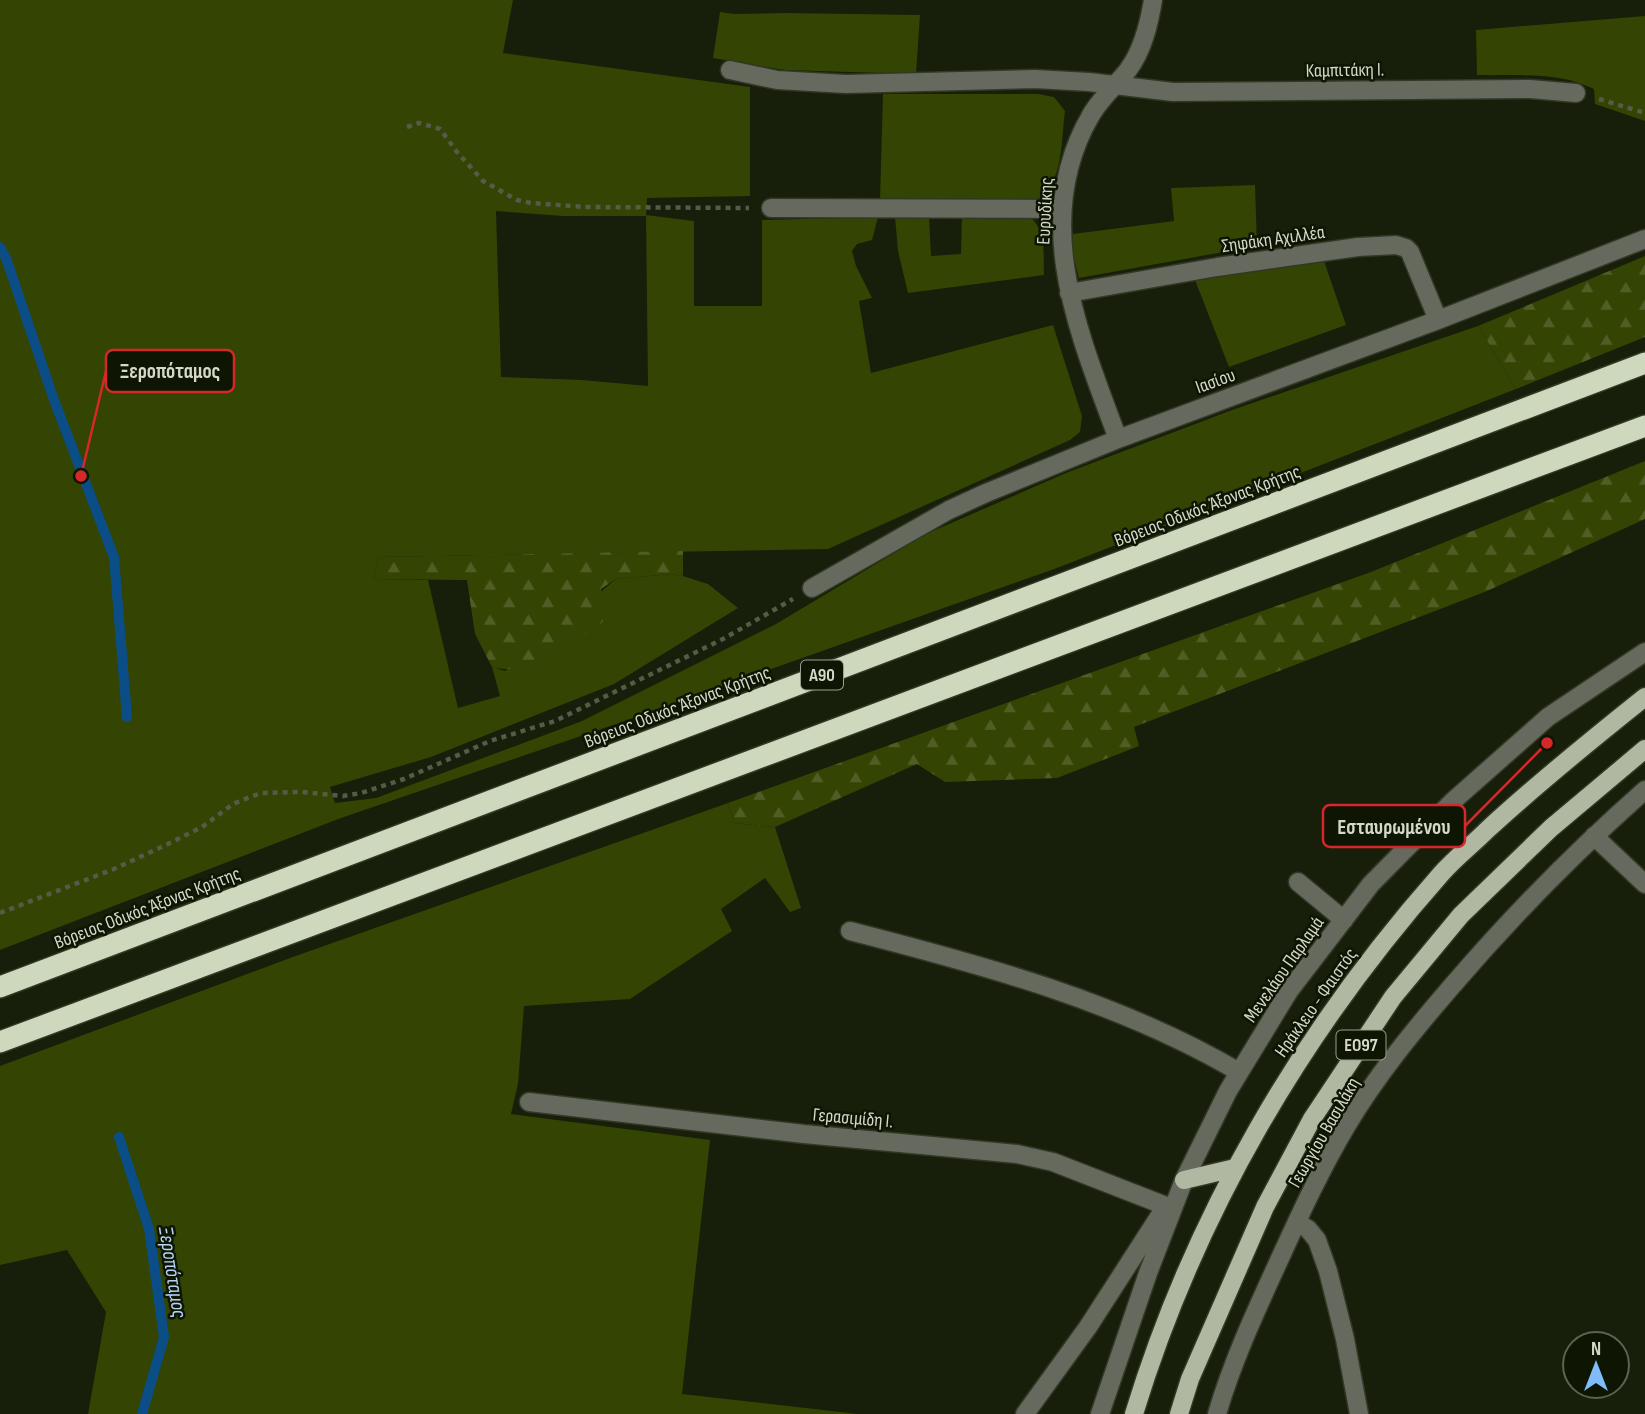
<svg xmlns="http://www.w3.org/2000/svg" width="1645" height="1414" font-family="'Sofia Sans Condensed',sans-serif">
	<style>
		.grass { fill: #344402; fill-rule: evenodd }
		.forest { fill: url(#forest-firs) }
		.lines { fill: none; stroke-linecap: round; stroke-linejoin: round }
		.stream { stroke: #0b4e87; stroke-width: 10 }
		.minor-casing { stroke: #313824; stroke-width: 21 }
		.major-casing { stroke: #313824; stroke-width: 21 }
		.highway-casing { stroke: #313824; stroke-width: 24 }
		.path { stroke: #555b48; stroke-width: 4.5; stroke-dasharray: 5 5; stroke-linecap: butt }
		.minor { stroke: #65695e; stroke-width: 18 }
		.major { stroke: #b0b8a2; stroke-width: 18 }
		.highway { stroke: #ced8bd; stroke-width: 21 }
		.labels { text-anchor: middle; stroke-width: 5; stroke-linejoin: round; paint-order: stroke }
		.shield { fill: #0e1502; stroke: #999e8f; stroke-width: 2 }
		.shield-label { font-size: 18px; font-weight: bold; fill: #d4d9cb }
		.street-label { font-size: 19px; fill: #d4d9cb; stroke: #0e1502 }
		.water-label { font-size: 21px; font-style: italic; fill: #b5d4f5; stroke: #0e1502 }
		.leader { fill: none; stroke: #d62828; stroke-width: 2.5 }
		.callout-dot { fill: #d62828; stroke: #0e1502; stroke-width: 2.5 }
		.callout { fill: #0e1502; stroke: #d62828; stroke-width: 2.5 }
		.callout-label { font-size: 21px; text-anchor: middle; font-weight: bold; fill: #d4d9cb }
	</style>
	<defs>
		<pattern id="forest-firs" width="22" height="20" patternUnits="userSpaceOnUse" patternTransform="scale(1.75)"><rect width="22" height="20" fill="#344402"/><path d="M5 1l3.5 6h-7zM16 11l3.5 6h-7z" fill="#505e26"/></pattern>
	</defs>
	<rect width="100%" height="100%" fill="#171e09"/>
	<path class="grass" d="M0,0H513L503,53L750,87V196L647,198L646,215L694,221V306H762V220L878,217L872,240L857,244L852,251L856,266L872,298L859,301L871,373L1053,325L1082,416L1080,432L1070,440L828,549L379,557L374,579L428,580L458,708L500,696L492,667L505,671L616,579L671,574L683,576L708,584L738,608L614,684L431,757L330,787L335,803L376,798L582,721L776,624L926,534L1066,473L1232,410L1478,326L1516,389L1057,568L616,724L341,818L0,950ZM496,211L563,216H646L648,386L582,380L501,377Z
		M720,12L734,14L785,13L920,15L916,74L785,70L713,58Z
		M1645,16V121L1595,104L1594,89C1560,71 1514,76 1477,75L1476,30Z
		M883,94H1038L1054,97L1065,111C1061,140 1064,182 1038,199L880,200Z
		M1255,185L1257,246L1079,278L1073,254V234L1174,221L1171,188Z
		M962,216L1030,217C1047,231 1043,254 1044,275L908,293L898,251L895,217H929L931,256L961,254Z
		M1323,258L1346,325L1229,367L1195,280Z
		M728,803L734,823L775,827L801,908L790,912L765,878L721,909L732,931L630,999L524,1006L518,1084L511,1114L710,1140L682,1394L858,1414H88L106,1312L67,1250L0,1265V1066L290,958Z"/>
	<path class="forest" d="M1645,256V337L1516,389L1478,326Z
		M1645,461V519L1487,591L1134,727L1139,746L1057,778L945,782L917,764L775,827L734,823L728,803L1371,572Z
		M683,551V576L671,574L616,579L601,589L603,622C574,640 526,678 492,667L475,634L467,580L374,579L379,557Z"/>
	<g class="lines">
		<path class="stream" d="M0,247L6,258L54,400L114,557L127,717
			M119,1137L149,1229L164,1337L142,1414"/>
		<defs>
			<path id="minor" d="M730,70L777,80L846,84L1035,79L1089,82L1173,92L1530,89L1576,93
				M771,208L1062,209
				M1069,293L1217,267L1358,247L1396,245L1406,248L1410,252L1438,320
				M1118,439C1080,336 1029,221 1091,115C1100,99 1116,85 1128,70C1143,50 1149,24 1153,0
				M812,588L949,510L986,493L1118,439L1438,320L1645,239
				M1594,836L1645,884
				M1298,882L1344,920
				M850,931C983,965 1120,1002 1239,1072
				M529,1102L804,1134L1017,1154L1053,1162L1166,1206
				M1297,1222L1308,1229L1317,1240L1328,1271L1345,1339L1359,1414
				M1025,1414L1088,1327L1166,1206
				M1100,1414L1148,1273L1184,1180L1228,1091L1289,991L1371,884L1453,801L1548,717L1645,652
				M1217,1414C1232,1363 1254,1315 1276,1267C1298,1219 1320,1170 1347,1125C1377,1075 1414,1030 1452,986C1512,916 1576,851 1645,790"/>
			<path id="major" d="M1184,1180L1235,1168
				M1134,1414C1195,1214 1302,1031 1441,874C1455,858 1472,845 1487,830C1538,783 1591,740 1645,697
				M1179,1414L1190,1379L1265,1207L1312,1119L1393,997L1461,915L1551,828L1645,749"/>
			<path id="highway" d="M0,987L1645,363
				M0,1042L1645,426"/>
		</defs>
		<use href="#minor" class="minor-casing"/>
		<use href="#major" class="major-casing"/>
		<use href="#highway" class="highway-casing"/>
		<path class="path" d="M1599,99L1645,113
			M407,127L419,123L440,129L457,152L483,181L517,200L531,203L585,207L749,208
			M0,913L114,869L170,843L202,827L233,804L250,797L262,793L302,792L343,796L361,793L404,779L490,741L555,721L723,639L793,599"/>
		<use href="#minor" class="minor"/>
		<use href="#major" class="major"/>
		<use href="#highway" class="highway"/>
	</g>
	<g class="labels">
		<g class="shield">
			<rect x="801" y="660.5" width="42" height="29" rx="5"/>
			<rect x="1336.5" y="1030.5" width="49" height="29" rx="5"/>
		</g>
		<g class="shield-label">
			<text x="822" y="681">Α90</text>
			<text x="1361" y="1051">ΕΟ97</text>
		</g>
		<g class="street-label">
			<text transform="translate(1345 69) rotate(-1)" y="7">Καμπιτάκη Ι.</text>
			<text transform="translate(1044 211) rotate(-87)" y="7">Ευρυδίκης</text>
			<text transform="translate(1273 238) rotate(-8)" y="7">Σηφάκη Αχιλλέα</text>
			<text transform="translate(1215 380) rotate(-20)" y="7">Ιασίου</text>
			<text transform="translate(1207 505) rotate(-21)" y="7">Βόρειος Οδικός Άξονας Κρήτης</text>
			<text transform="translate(677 706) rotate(-21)" y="7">Βόρειος Οδικός Άξονας Κρήτης</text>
			<text transform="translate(147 907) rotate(-21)" y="7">Βόρειος Οδικός Άξονας Κρήτης</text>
			<text transform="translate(1283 969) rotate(-55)" y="7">Μενελάου Παρλαμά</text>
			<text transform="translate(1315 1002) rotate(-55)" y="7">Ηράκλειο - Φαιστός</text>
			<text transform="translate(853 1117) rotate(5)" y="7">Γερασιμίδη Ι.</text>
			<text transform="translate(1323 1132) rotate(-60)" y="7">Γεωργίου Βασιλάκη</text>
		</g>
		<g class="water-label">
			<text transform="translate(173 1272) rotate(81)" y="7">Ξεροπόταμος</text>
		</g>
	</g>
	<path class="leader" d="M81 476L106 371M1547 743L1465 826"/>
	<g class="callout-dot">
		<circle cx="81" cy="476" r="7"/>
		<circle cx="1547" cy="743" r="7"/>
	</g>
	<g class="callout">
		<rect x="106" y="350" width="128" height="42" rx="7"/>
		<rect x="1323" y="805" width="142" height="42" rx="7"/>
	</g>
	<g class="callout-label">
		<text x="170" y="378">Ξεροπόταμος</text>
		<text x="1394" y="834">Εσταυρωμένου</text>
	</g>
	<g transform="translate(1596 1365)"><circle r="33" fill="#0e1502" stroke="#5d6352" stroke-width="2"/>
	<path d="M0-5L12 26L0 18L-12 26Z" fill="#81bcfa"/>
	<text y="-10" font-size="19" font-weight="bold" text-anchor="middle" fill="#d4d9cb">N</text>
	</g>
</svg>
